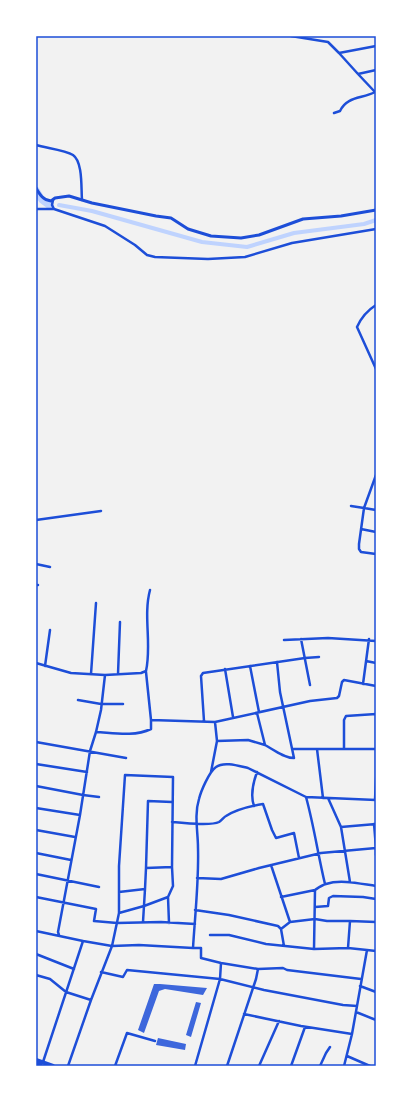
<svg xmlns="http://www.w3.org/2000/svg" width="412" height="1102" font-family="'Fira Sans Condensed',sans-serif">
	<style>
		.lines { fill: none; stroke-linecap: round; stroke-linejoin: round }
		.canal { stroke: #bfd3fe; stroke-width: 4 }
		.river { stroke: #bfd3fe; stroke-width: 7 }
		.building { fill: #3d67dc }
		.minor { stroke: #1d4ed8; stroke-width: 2.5 }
		.tertiary { stroke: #1d4ed8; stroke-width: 3 }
		.trunk { stroke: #1d4ed8; stroke-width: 4 }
		.neatline { fill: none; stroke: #1d4ed8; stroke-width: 1.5 }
	</style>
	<rect width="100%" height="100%" fill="#f2f2f2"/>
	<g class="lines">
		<path class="canal" d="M59,205L92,211L202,242L247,247L294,233L364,224L376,220"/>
		<path class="river" d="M36,190L42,200L50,206"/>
	</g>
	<path class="building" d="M154,984H160L207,988L203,995L165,989L159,991L144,1033L138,1030Z
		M196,1002L201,1003L191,1037L186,1035Z
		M158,1038L186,1044L185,1050L156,1045Z"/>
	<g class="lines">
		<path class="minor" d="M291,36L328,42L339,53
			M376,46L339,53L358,74L376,70
			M334,113L340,111C347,96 362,99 375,92L358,74
			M36,145C46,148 65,150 73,155C83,162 81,188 82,200
			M53,200L52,205L54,209L105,226L135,245L147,255L155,257L208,259L245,257L292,243L376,229
			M36,209H53
			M376,305C368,310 361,318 357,327L376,369
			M351,506L364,508L376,475
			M376,510L364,508L359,544V549L361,552L376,554
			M36,520L101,511
			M361,529L376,532
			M36,564L50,567
			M36,585H38
			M301,639L310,685
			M284,640L328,638L376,641
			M366,661L376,663
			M36,663L71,673L105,675L101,710L96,732L90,751L80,815L58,932L59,935
			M45,666L50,630
			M250,666L259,712
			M225,669L233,717
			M146,672L151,720
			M91,674L96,603
			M118,674L120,622
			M105,675L141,673L146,671C152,645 143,616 150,590
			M363,684L369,639
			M78,700L101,704H123
			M204,721L201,676L203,673L305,658L319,657
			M215,722L217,741L248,740L265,745L257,713
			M96,732C114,733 134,737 151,729V720L215,722L310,701L337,698L339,696L342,682L344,680L376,686
			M36,742L126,758
			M265,745C274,750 284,758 294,758L280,692L277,662
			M293,749H376
			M317,749L323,798
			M344,749V720L346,716L376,714
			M36,764L87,772
			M211,772L217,741
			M376,776V714
			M36,786L83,795L99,797
			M306,797C314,826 318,855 325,884
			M328,798L341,827L350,882
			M375,800L376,776
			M254,806C250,795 253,783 257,772
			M36,808L80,815
			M172,822C182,823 211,826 219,822C222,820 224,817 226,816C237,809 251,806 263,804L272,830L276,838L294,833L299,858
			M374,824L376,848
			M341,827L376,824
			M36,830L75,837
			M36,853L71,860
			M271,865L290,922
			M36,874L99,887
			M197,878L221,879L259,868L321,853L376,848V855
			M119,892L145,889L146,868
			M36,897L96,909L94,921L117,923L161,922L195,924
			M168,897L169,923
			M281,897L315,890
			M315,907L328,906L329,898L333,896L363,897L376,899
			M195,910L229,915L278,926L281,929L284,946
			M119,913L144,906L168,897L173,886L172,867
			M143,922L145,889
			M281,929L290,922L315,919L327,921H350
			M36,931L83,941L112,946L119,913V866L125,775L173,777L172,867L146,868L148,801L172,802
			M210,935H229L266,944L314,949L315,890C318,888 322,885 326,884C341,879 361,884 376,886
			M193,948H201V958L221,963L258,969L283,968L287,970L361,979
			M348,948L367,950
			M314,949L348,948L350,921L376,922
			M36,954L74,969
			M101,972L123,977L127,970L220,979L264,990L343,1005L357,1006
			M36,975L50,979L66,992L91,1000
			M360,986L376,992
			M356,1012L376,1020
			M244,1014L301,1026L352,1034
			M347,1056L370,1066
			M43,1062L83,941
			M68,1066L91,1000L112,946L139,945L193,948C195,915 199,881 198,848C198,832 194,815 199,799C201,791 209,772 216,767C224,761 239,766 248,768L306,797L376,800
			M115,1066L127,1033L155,1041
			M195,1066L220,979L221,963
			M227,1066L256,979L258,969
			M259,1066L279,1021
			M291,1066L305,1027
			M320,1066L326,1053L330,1047
			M344,1066L352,1034L367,950L376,951"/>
		<path class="tertiary" d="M36,188C40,195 43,200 51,201L55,198L69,196L92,203L156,216L171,218L188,229L211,236L241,238L259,235L303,219L341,216L376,210"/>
		<path class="trunk" d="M36,1060L53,1066
			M36,1064L41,1066"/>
	</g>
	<rect width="412" height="1102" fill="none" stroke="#ffffff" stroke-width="74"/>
	<rect x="37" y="37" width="338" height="1028" class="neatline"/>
</svg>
